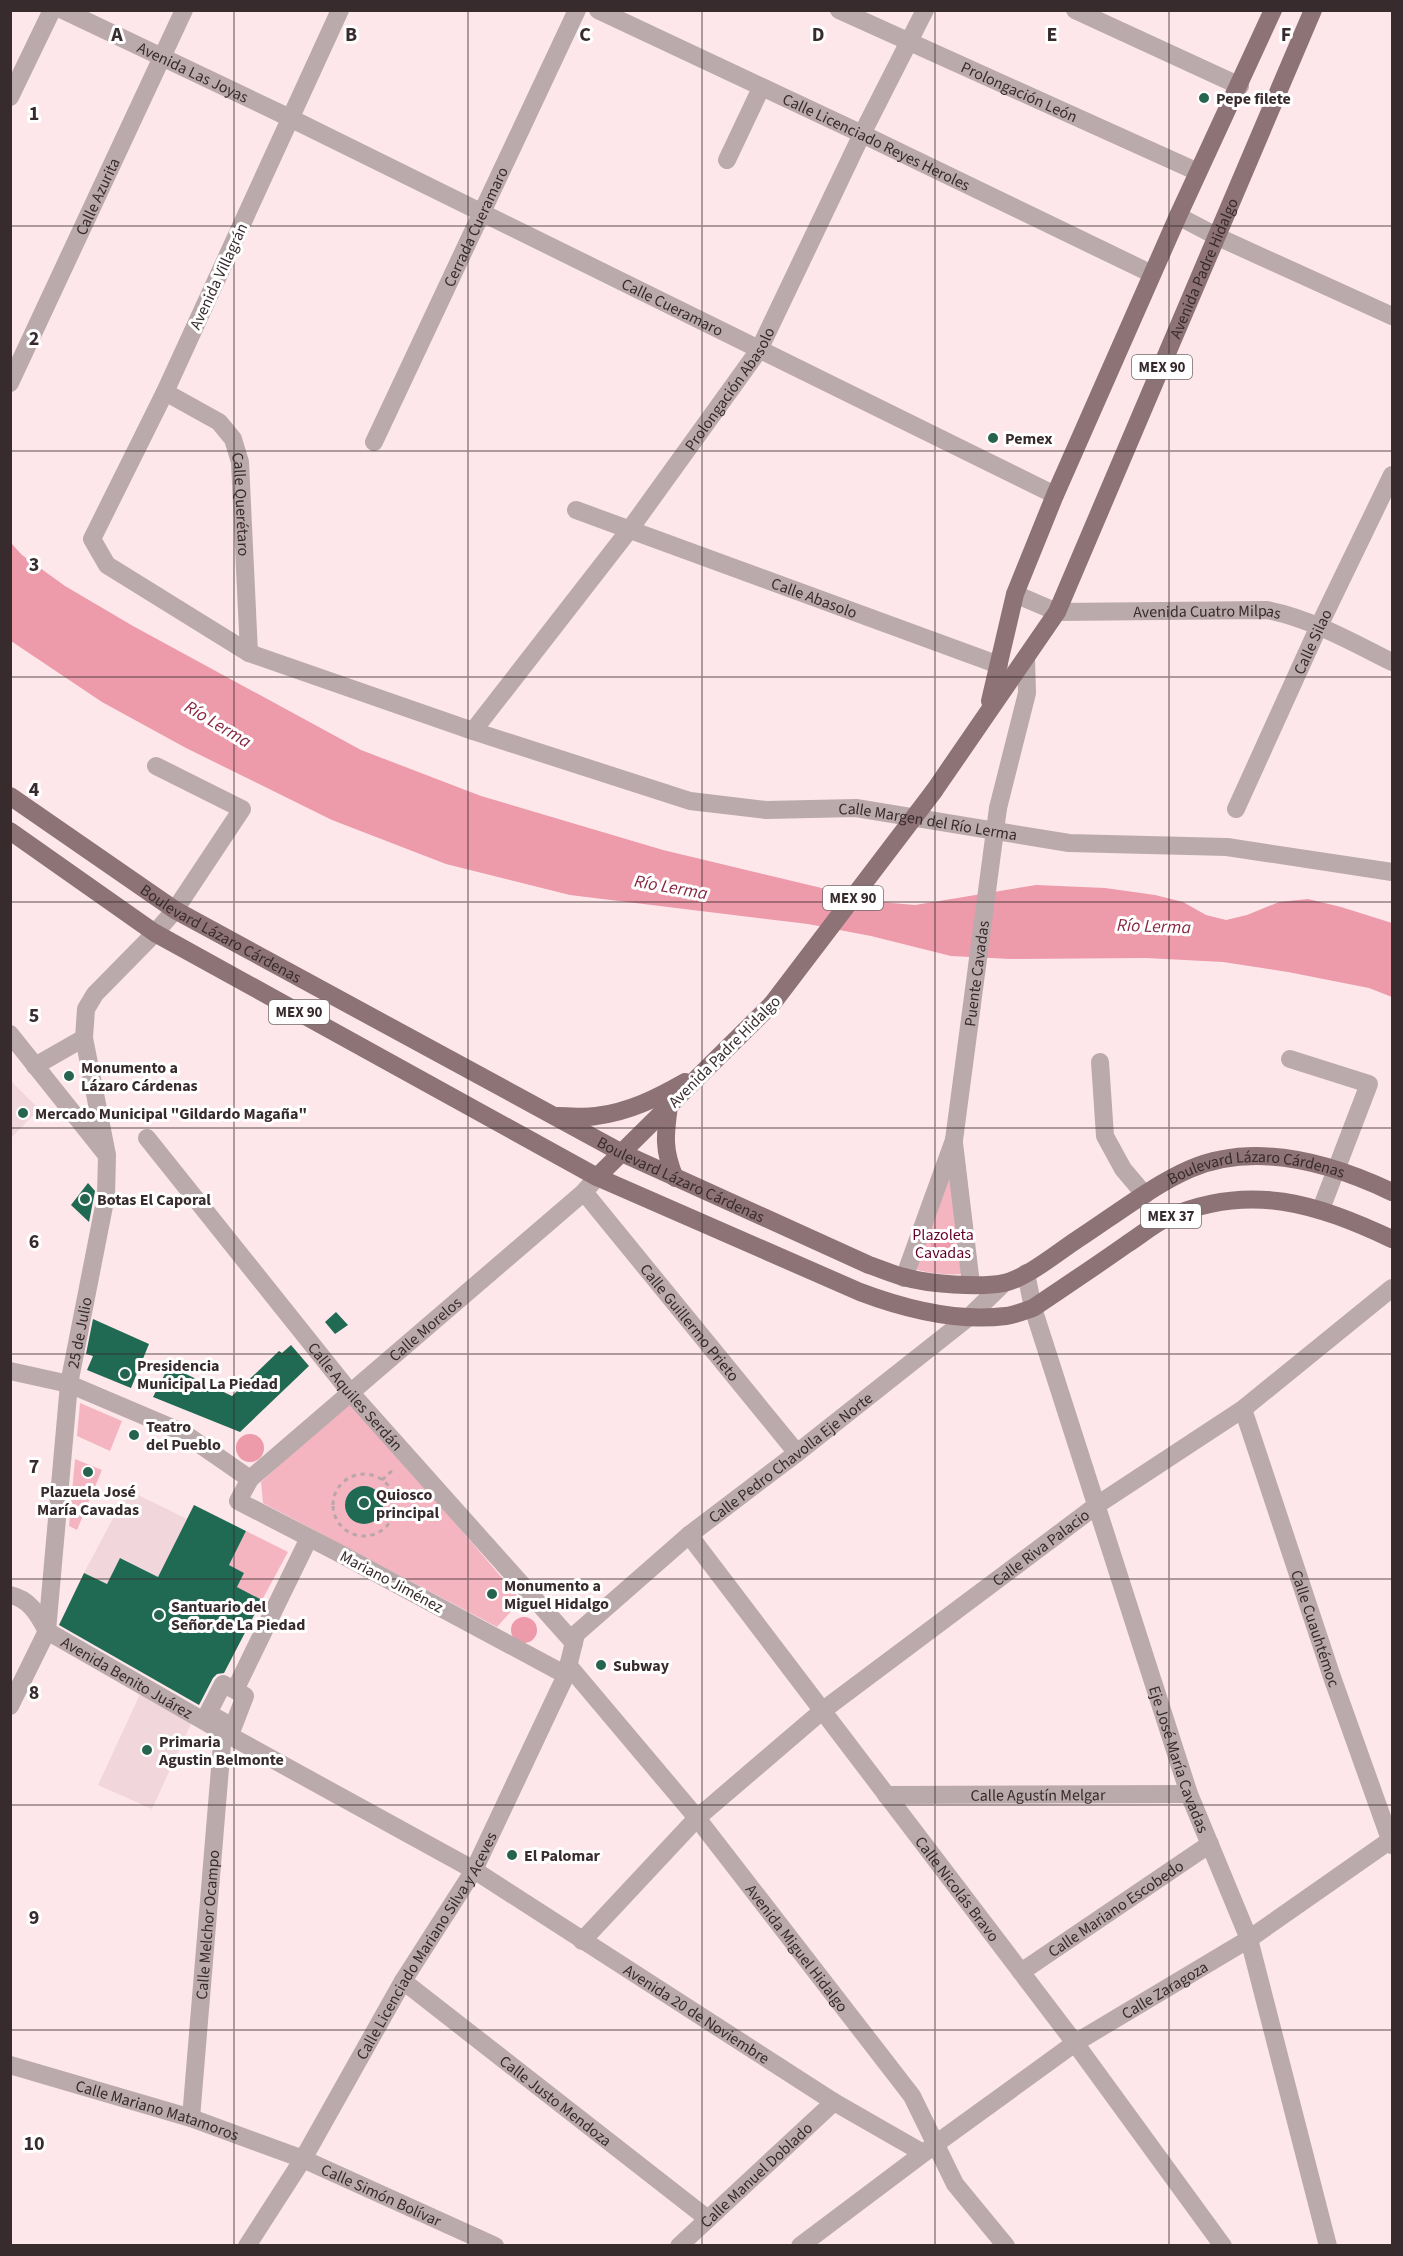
<svg xmlns="http://www.w3.org/2000/svg" width="1403" height="2256" font-family="'Source Sans 3',sans-serif">
	<style>
		.built { fill: #f1d7db }
		.green { fill: #f5b5c0 }
		.water { fill: #ed9aaa }
		.building { fill: #206a54 }
		.lines { fill: none; stroke-linecap: round; stroke-linejoin: round }
		.path { stroke: #b9a6a8; stroke-width: 3; stroke-dasharray: 4.5 4.5; stroke-linecap: butt }
		.minor { stroke: #baaaac; stroke-width: 18 }
		.major { stroke: #8d7276; stroke-width: 18 }
		.minor-bridge { stroke: #baaaac; stroke-width: 18 }
		.major-bridge { stroke: #8d7276; stroke-width: 18 }
		.grid { fill: none; stroke: #382b2d; stroke-width: 1.5; stroke-opacity: 0.55 }
		.poi-dot { fill: #266450; stroke: #fff; stroke-width: 2 }
		.labels { text-anchor: middle; stroke-width: 6; stroke-linejoin: round; paint-order: stroke }
		.shield { fill: #fff; stroke: #746b6c; stroke-width: 1.5 }
		.shield-label { font-size: 15px; font-weight: bold; fill: #382b2d }
		.street-label { font-size: 16px; fill: #382b2d; stroke: #fff }
		.poi-label { font-size: 16px; font-weight: bold; fill: #382b2d; stroke: #fff; text-anchor: start }
		.park-label { font-size: 16px; fill: #660129; stroke: #fff }
		.water-label { font-size: 18px; font-style: italic; fill: #872843; stroke: #fff }
		.grid-label { font-size: 20px; text-anchor: middle; font-weight: bold; fill: #382b2d; stroke: #fff; stroke-width: 6; stroke-linejoin: round; paint-order: stroke }
	</style>
	<rect width="100%" height="100%" fill="#fde7ea"/>
	<path class="built" d="M11,1081L39,1109L11,1138H10Z
		M128,1490L187,1519L158,1577L121,1558L107,1584L84,1573Z
		M142,1690L195,1715L152,1809L98,1785Z"/>
	<path class="green" d="M956,1117L978,1272C950,1277 928,1274 901,1265Z
		M350,1400L521,1600L497,1627L263,1503L261,1482Z
		M80,1403L122,1421L110,1451L77,1436Z
		M75,1459L102,1470L77,1530L69,1526Z
		M246,1531L288,1552L262,1600L237,1587L244,1573L229,1565Z"/>
	<path class="water" d="M10,542L22,555L65,586L133,626L361,750L481,796L663,850L880,902L915,905L1036,885L1105,888L1155,895L1183,902L1206,915L1226,920L1247,915L1279,902L1308,899L1341,907L1392,923V997L1369,988L1288,972L1223,962L1146,958L1011,959L951,956L871,936L808,924L570,895L446,864L332,820L186,748L102,702L11,641Z
		M931 1244a11 11 0 1 1 22 0a11 11 0 1 1-22 0Z
		M236 1448a14 14 0 1 1 28 0a14 14 0 1 1-28 0Z
		M511 1630a13 13 0 1 1 26 0a13 13 0 1 1-26 0Z"/>
	<path class="building" d="M88,1183L95,1191L89,1222L71,1205Z
		M336,1312L348,1325L335,1334L325,1322Z
		M93,1319L149,1344L131,1388L87,1370L93,1356L86,1354Z
		M291,1345L309,1366L240,1432L153,1397L169,1366L232,1396L279,1351L282,1353Z
		M345 1505a19 19 0 1 1 38 0a19 19 0 1 1-38 0Z
		M194,1505L246,1531L229,1565L244,1573L237,1587L262,1600L224,1673L217,1674L213,1678L199,1705L59,1625L84,1573L107,1584L120,1558L158,1577Z"/>
	<g class="lines">
		<path class="path" d="M333 1505a31 31 0 1 1 62 0a31 31 0 1 1-62 0Z
			M382,1480L394,1469"/>
		<g class="minor">
			<path id="s1" d="M63,10L290,118L1055,495"/>
			<path id="s2" d="M340,10L165,392L92,539L107,565L249,653L473,731L690,801L766,810L856,808L1069,843L1227,847L1392,872"/>
			<path id="s3" d="M598,10L862,134L1152,274"/>
			<path id="s4" d="M839,10L1198,172"/>
			<path d="M1075,10L1240,86"/>
			<path d="M10,97L52,10"/>
			<path d="M727,160L761,88"/>
			<path d="M1178,216L1218,237L1392,316"/>
			<path id="s5" d="M10,383L184,10"/>
			<path id="s6" d="M165,392L219,422L233,439L240,462L249,653"/>
			<path id="s7" d="M374,442L577,10"/>
			<path id="s8" d="M576,510L999,665"/>
			<path id="s9" d="M1015,594L1057,612L1267,610C1312,619 1352,642 1392,662"/>
			<path id="s10" d="M473,731L630,529L759,350L862,134L925,10"/>
			<path d="M998,808L1027,693L1026,658"/>
			<path id="s11" d="M1236,809L1319,626L1392,475"/>
			<path d="M10,1034L105,1153"/>
			<path d="M1290,1059L1369,1084L1321,1209"/>
			<path d="M1100,1062L1105,1136L1123,1169L1145,1195"/>
			<path d="M35,1066L84,1038"/>
			<path id="s12" d="M147,1138L350,1392L574,1643"/>
			<path d="M954,1143L971,1284"/>
			<path id="s13" d="M584,1192L797,1453"/>
			<path id="s14" d="M1026,1273L1033,1308L1189,1794L1249,1939L1328,2246"/>
			<path d="M904,1278L954,1140"/>
			<path d="M10,1371L69,1384L182,1432L250,1479"/>
			<path id="s15" d="M1243,1409L1332,1677L1392,1845"/>
			<path id="s16" d="M689,1535L1075,2043L1223,2246"/>
			<path id="s17" d="M10,1595C30,1599 38,1615 47,1631L223,1732L474,1870L834,2102L923,2153"/>
			<path id="s18" d="M568,1665L697,1818L912,2096L955,2184L1006,2246"/>
			<path id="s19" d="M566,1675L335,1551L238,1501L250,1479L584,1192L597,1177"/>
			<path d="M235,1690L245,1696L233,1727L208,1713L223,1684L235,1690L309,1538"/>
			<path id="s20" d="M10,1706L47,1631L69,1384L106,1196L107,1155L84,1038L86,1009L95,994L155,933L175,910L242,809L156,766"/>
			<path id="s21" d="M886,1795L1189,1794"/>
			<path id="s22" d="M582,1941L697,1818L822,1711L1097,1505L1243,1409L1392,1288"/>
			<path id="s23" d="M1021,1972L1210,1844"/>
			<path id="s24" d="M403,1981L708,2219"/>
			<path id="s25" d="M10,2065L191,2118L303,2159L495,2246"/>
			<path id="s26" d="M191,2118L223,1732"/>
			<path id="s27" d="M247,2246L303,2159L403,1981L474,1870L566,1675L576,1634L689,1535L797,1453L969,1317L1004,1283"/>
			<path id="s28" d="M679,2246L834,2102"/>
			<path id="s29" d="M800,2246L937,2143L1075,2043L1249,1939L1392,1839"/>
		</g>
		<g class="major">
			<path d="M990,701L1015,594L1055,495L1178,216L1273,10"/>
			<path id="s30" d="M934,791L1057,612L1313,10"/>
			<path id="s31" d="M10,796L175,910L622,1153L869,1265C881,1269 892,1274 904,1277C928,1284 980,1288 1004,1283C1027,1278 1058,1252 1078,1239C1112,1217 1153,1185 1190,1169C1256,1141 1331,1163 1392,1192"/>
			<path d="M10,831L155,933L597,1177L860,1292C905,1309 958,1322 1006,1316C1015,1315 1024,1311 1033,1308C1064,1287 1096,1266 1127,1244C1141,1235 1155,1223 1169,1217C1251,1182 1317,1204 1392,1239"/>
			<path d="M669,1106C665,1135 663,1150 675,1178"/>
			<path d="M558,1116C571,1116 584,1118 596,1116C629,1112 657,1098 685,1082"/>
			<path d="M597,1177L772,1004"/>
		</g>
		<path class="minor-bridge" id="s32" d="M954,1140L998,808"/>
		<path class="major-bridge" d="M772,1004L934,791"/>
	</g>
	<path class="grid" d="M234,10V2246M468,10V2246M702,10V2246M935,10V2246M1169,10V2246M10,226H1392M10,451H1392M10,677H1392M10,902H1392M10,1128H1392M10,1354H1392M10,1579H1392M10,1805H1392M10,2030H1392"/>
	<g class="poi-dot">
		<circle cx="1204" cy="98" r="6"/>
		<circle cx="993" cy="438" r="6"/>
		<circle cx="69" cy="1076" r="6"/>
		<circle cx="23" cy="1113" r="6"/>
		<circle cx="85" cy="1199" r="6"/>
		<circle cx="125" cy="1374" r="6"/>
		<circle cx="134" cy="1435" r="6"/>
		<circle cx="88" cy="1472" r="6"/>
		<circle cx="364" cy="1503" r="6"/>
		<circle cx="492" cy="1594" r="6"/>
		<circle cx="159" cy="1615" r="6"/>
		<circle cx="601" cy="1665" r="6"/>
		<circle cx="147" cy="1750" r="6"/>
		<circle cx="512" cy="1855" r="6"/>
	</g>
	<g class="labels">
		<g class="shield">
			<rect x="1132" y="355" width="60" height="24" rx="4.5"/>
			<rect x="823" y="886" width="60" height="24" rx="4.5"/>
			<rect x="269" y="1000" width="60" height="24" rx="4.5"/>
			<rect x="1141" y="1204" width="60" height="24" rx="4.5"/>
		</g>
		<g class="shield-label">
			<text x="1162" y="372">MEX 90</text>
			<text x="853" y="903">MEX 90</text>
			<text x="299" y="1017">MEX 90</text>
			<text x="1171" y="1221">MEX 37</text>
		</g>
		<g class="street-label">
			<text dy="6" stroke="none"><textPath href="#s1" startOffset="144">Avenida Las Joyas</textPath></text>
			<text dy="6" stroke="none"><textPath href="#s4" startOffset="198">Prolongación León</textPath></text>
			<text dy="6" stroke="none"><textPath href="#s3" startOffset="308">Calle Licenciado Reyes Heroles</textPath></text>
			<text dy="6" stroke="none"><textPath href="#s5" startOffset="206">Calle Azurita</textPath></text>
			<text dy="6" stroke="none"><textPath href="#s7" startOffset="238">Cerrada Cueramaro</textPath></text>
			<text dy="6" stroke="none"><textPath href="#s30" startOffset="591">Avenida Padre Hidalgo</textPath></text>
			<text transform="translate(218 276) rotate(-65)" y="6">Avenida Villagrán</text>
			<text dy="6" stroke="none"><textPath href="#s1" startOffset="678">Calle Cueramaro</textPath></text>
			<text dy="6" stroke="none"><textPath href="#s10" startOffset="428">Prolongación Abasolo</textPath></text>
			<text dy="6" stroke="none"><textPath href="#s6" startOffset="150">Calle Querétaro</textPath></text>
			<text dy="6" stroke="none"><textPath href="#s8" startOffset="254">Calle Abasolo</textPath></text>
			<text dy="6" stroke="none"><textPath href="#s9" startOffset="196">Avenida Cuatro Milpas</textPath></text>
			<text dy="6" stroke="none"><textPath href="#s11" startOffset="184">Calle Silao</textPath></text>
			<text dy="6" stroke="none"><textPath href="#s2" startOffset="1486">Calle Margen del Río Lerma</textPath></text>
			<text dy="6" stroke="none"><textPath href="#s31" startOffset="252">Boulevard Lázaro Cárdenas</textPath></text>
			<text dy="6" stroke="none"><textPath href="#s32" startOffset="168">Puente Cavadas</textPath></text>
			<text transform="translate(724 1051) rotate(-45)" y="6">Avenida Padre Hidalgo</text>
			<text dy="6" stroke="none"><textPath href="#s31" startOffset="774">Boulevard Lázaro Cárdenas</textPath></text>
			<text dy="6" stroke="none"><textPath href="#s31" startOffset="1404">Boulevard Lázaro Cárdenas</textPath></text>
			<text dy="6" stroke="none"><textPath href="#s13" startOffset="168">Calle Guillermo Prieto</textPath></text>
			<text dy="6" stroke="none"><textPath href="#s19" startOffset="627">Calle Morelos</textPath></text>
			<text dy="6" stroke="none"><textPath href="#s20" startOffset="384">25 de Julio</textPath></text>
			<text dy="6" stroke="none"><textPath href="#s12" startOffset="332">Calle Aquiles Serdán</textPath></text>
			<text dy="6" stroke="none"><textPath href="#s27" startOffset="975">Calle Pedro Chavolla Eje Norte</textPath></text>
			<text dy="6" stroke="none"><textPath href="#s22" startOffset="606">Calle Riva Palacio</textPath></text>
			<text transform="translate(392 1581) rotate(28)" y="6">Mariano Jiménez</text>
			<text dy="6" stroke="none"><textPath href="#s15" startOffset="231">Calle Cuauhtémoc</textPath></text>
			<text dy="6" stroke="none"><textPath href="#s17" startOffset="146">Avenida Benito Juárez</textPath></text>
			<text dy="6" stroke="none"><textPath href="#s14" startOffset="510">Eje José María Cavadas</textPath></text>
			<text dy="6" stroke="none"><textPath href="#s21" startOffset="152">Calle Agustín Melgar</textPath></text>
			<text dy="6" stroke="none"><textPath href="#s16" startOffset="444">Calle Nicolás Bravo</textPath></text>
			<text dy="6" stroke="none"><textPath href="#s23" startOffset="114">Calle Mariano Escobedo</textPath></text>
			<text dy="6" stroke="none"><textPath href="#s26" startOffset="194">Calle Melchor Ocampo</textPath></text>
			<text dy="6" stroke="none"><textPath href="#s27" startOffset="350">Calle Licenciado Mariano Silva y Aceves</textPath></text>
			<text dy="6" stroke="none"><textPath href="#s18" startOffset="364">Avenida Miguel Hidalgo</textPath></text>
			<text dy="6" stroke="none"><textPath href="#s29" startOffset="446">Calle Zaragoza</textPath></text>
			<text dy="6" stroke="none"><textPath href="#s17" startOffset="808">Avenida 20 de Noviembre</textPath></text>
			<text dy="6" stroke="none"><textPath href="#s24" startOffset="194">Calle Justo Mendoza</textPath></text>
			<text dy="6" stroke="none"><textPath href="#s25" startOffset="154">Calle Mariano Matamoros</textPath></text>
			<text dy="6" stroke="none"><textPath href="#s28" startOffset="105">Calle Manuel Doblado</textPath></text>
			<text dy="6" stroke="none"><textPath href="#s25" startOffset="394">Calle Simón Bolívar</textPath></text>
		</g>
		<g class="poi-label">
			<text x="1216" y="104">Pepe filete</text>
			<text x="1005" y="444">Pemex</text>
			<text x="81" y="1073">Monumento a<tspan x="81" dy="18">Lázaro Cárdenas</tspan></text>
			<text x="35" y="1119">Mercado Municipal "Gildardo Magaña"</text>
			<text x="97" y="1205">Botas El Caporal</text>
			<text x="137" y="1371">Presidencia<tspan x="137" dy="18">Municipal La Piedad</tspan></text>
			<text x="146" y="1432">Teatro<tspan x="146" dy="18">del Pueblo</tspan></text>
			<text x="88" y="1497" text-anchor="middle">Plazuela José<tspan x="88" dy="18">María Cavadas</tspan></text>
			<text x="376" y="1500">Quiosco<tspan x="376" dy="18">principal</tspan></text>
			<text x="504" y="1591">Monumento a<tspan x="504" dy="18">Miguel Hidalgo</tspan></text>
			<text x="171" y="1612">Santuario del<tspan x="171" dy="18">Señor de La Piedad</tspan></text>
			<text x="613" y="1671">Subway</text>
			<text x="159" y="1747">Primaria<tspan x="159" dy="18">Agustin Belmonte</tspan></text>
			<text x="524" y="1861">El Palomar</text>
		</g>
		<g class="park-label">
			<text x="943" y="1240">Plazoleta<tspan x="943" dy="18">Cavadas</tspan></text>
		</g>
		<g class="water-label">
			<text transform="translate(218 724) rotate(31)" y="6">Río Lerma</text>
			<text transform="translate(671 887) rotate(10)" y="6">Río Lerma</text>
			<text transform="translate(1154 926) rotate(2)" y="6">Río Lerma</text>
		</g>
	</g>
	<g class="grid-label">
		<text x="117" y="41">A</text>
		<text x="351" y="41">B</text>
		<text x="585" y="41">C</text>
		<text x="818" y="41">D</text>
		<text x="1052" y="41">E</text>
		<text x="1286" y="41">F</text>
		<text x="34" y="120">1</text>
		<text x="34" y="345">2</text>
		<text x="34" y="571">3</text>
		<text x="34" y="796">4</text>
		<text x="34" y="1022">5</text>
		<text x="34" y="1248">6</text>
		<text x="34" y="1473">7</text>
		<text x="34" y="1699">8</text>
		<text x="34" y="1924">9</text>
		<text x="34" y="2150">10</text>
	</g>
	<rect width="1403" height="2256" fill="none" stroke="#382b2d" stroke-width="24"/>
</svg>
